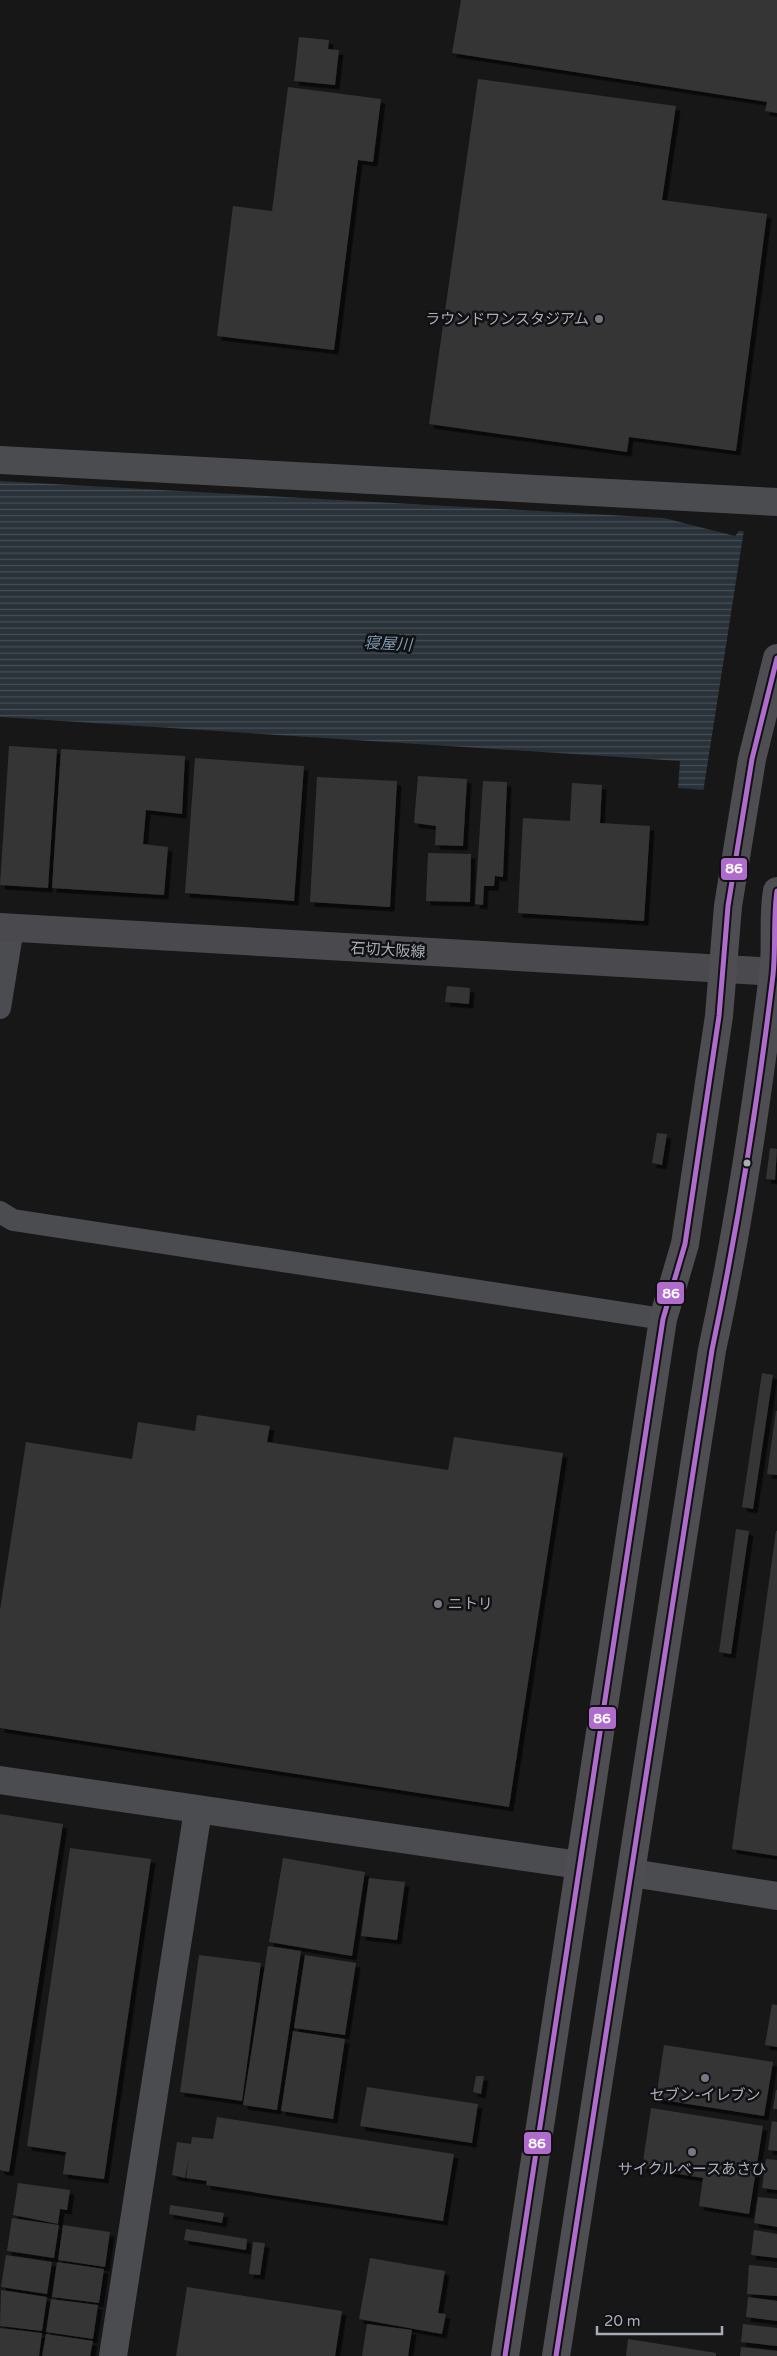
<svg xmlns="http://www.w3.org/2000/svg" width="777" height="2356" font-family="'Varela Round','Noto Sans JP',sans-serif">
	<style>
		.water { fill: url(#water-rules) }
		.pier { fill: #171717 }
		.building { fill: #353536; filter: url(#shadow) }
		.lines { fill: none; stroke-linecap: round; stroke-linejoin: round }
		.service { stroke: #4b4c50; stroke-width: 22 }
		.minor { stroke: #4b4c50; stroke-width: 28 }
		.tertiary { stroke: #4b4c50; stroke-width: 28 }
		.secondary { stroke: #4a4a4e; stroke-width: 28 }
		.trunk { stroke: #4e4e52; stroke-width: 28 }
		.bus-1-casing { stroke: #111113; stroke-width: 9 }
		.bus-1 { stroke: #b06ccc; stroke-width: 5 }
		.poi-dot { fill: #757880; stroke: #111113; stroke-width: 2 }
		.bus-dot { fill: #a8adb8; stroke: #111113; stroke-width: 2 }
		.labels { text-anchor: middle; stroke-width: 5; stroke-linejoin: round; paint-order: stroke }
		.poi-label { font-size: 15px; fill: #a8adb8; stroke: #111113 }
		.street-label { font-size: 15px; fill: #a8adb8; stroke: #111113 }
		.water-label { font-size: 16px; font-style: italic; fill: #7f9bb3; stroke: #111113 }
		.line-badge { stroke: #111113; stroke-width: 2 }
		.badge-label { font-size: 14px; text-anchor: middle; font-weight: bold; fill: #fff }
	</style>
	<defs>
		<pattern id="water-rules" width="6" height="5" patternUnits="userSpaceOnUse" patternTransform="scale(1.25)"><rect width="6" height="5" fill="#2a3239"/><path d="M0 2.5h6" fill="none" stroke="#464d54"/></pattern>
		<filter id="shadow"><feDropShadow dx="4.5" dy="4.5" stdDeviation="0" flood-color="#0009"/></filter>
	</defs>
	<rect width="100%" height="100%" fill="#171717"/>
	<path class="water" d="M0,481L664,518L735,536L739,531L777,534V795L678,788L680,761L0,717Z"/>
	<path class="pier" d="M744,530L777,532V797L703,793Z"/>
	<path class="building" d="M461,0H777V113L765,111L767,102L452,53Z
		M299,37L329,40L328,49L339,50L335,85L294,81Z
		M478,79L676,106L662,200L767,214L736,451L629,437L627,452L429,424Z
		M288,87L381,99L373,162L358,160L334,350L217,336L233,206L272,211Z
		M9,746L57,749L48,888L0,885Z
		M61,749L185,756L182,814L146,810L143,844L168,847L164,895L52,888Z
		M195,758L304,766L294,901L185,893Z
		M418,776L467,779L463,846L435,845L436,826L414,823Z
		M317,777L397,781L390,907L310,902Z
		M483,781L507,782L503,877L495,876L494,886H484L483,905L475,904Z
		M572,783L602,785L600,823L650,826L644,921L518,913L523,818L570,821Z
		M428,853L471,854L470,902L426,901Z
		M447,986L470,988L469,1004L445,1002Z
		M657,1133L667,1134L662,1165L652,1163Z
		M770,1148L777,1149L775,1180L766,1179Z
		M762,1373L773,1375L753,1509L742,1507Z
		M776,1411H777V1475L767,1474Z
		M197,1415L270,1426L267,1442L448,1470L454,1437L563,1453L509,1807L0,1728V1610L26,1442L132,1459L138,1422L195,1431Z
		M736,1529L749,1531L731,1654L719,1652Z
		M776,1531H777V1856L732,1849Z
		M0,1814L63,1824L9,2172L0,2170Z
		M70,1848L151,1859L104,2179L63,2174L66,2152L27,2146Z
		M283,1858L365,1872L352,1956L269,1942Z
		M369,1878L405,1882L397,1940L361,1936Z
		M268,1946L301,1951L277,2110L243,2105Z
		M199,1955L261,1963L242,2101L180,2092Z
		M305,1955L356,1963L345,2035L294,2028Z
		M772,2004L777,2005V2047L765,2045Z
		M293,2031L345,2039L333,2119L281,2111Z
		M664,2045L773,2062L764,2116L656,2099Z
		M476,2076H484L481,2094L473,2092Z
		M367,2087L478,2104L472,2143L360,2126Z
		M776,2090H777V2109H773Z
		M651,2108L763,2126L749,2214L699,2206L703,2178L642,2168Z
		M217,2117L454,2154L443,2221L206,2185L207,2181L186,2178L189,2157L185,2178L172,2175L177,2142L191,2144L192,2137L213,2139Z
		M772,2121L777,2122V2151L768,2150Z
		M766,2159L777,2160V2190L762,2188Z
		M18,2183L70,2190L67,2210L60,2209L58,2224L13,2215Z
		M758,2197L777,2199V2227L754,2223Z
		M170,2205L224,2213L222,2223L169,2214Z
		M12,2218L59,2225L54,2258L7,2251Z
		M63,2225L110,2232L105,2267L58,2260Z
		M186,2229L247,2239L246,2250L184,2240Z
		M754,2230L777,2234V2258L751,2255Z
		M253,2242L265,2243L260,2275L249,2274Z
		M6,2255L52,2262L47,2294L1,2287Z
		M370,2258L445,2271L438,2313L446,2314L442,2334L359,2319Z
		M57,2262L104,2269L99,2303L52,2297Z
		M749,2265L777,2268V2296L747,2294Z
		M187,2287L342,2311L335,2356H176Z
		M1,2290L47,2297L42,2331L0,2326Z
		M748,2297L777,2301V2321L746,2317Z
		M51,2299L98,2305L93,2339L46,2332Z
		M367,2324L412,2330L408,2356H362Z
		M743,2324L777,2328V2346L741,2342Z
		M0,2328L42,2333L39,2356H0Z
		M46,2334L93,2341L90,2356H42Z
		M628,2339L716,2353V2356H626Z
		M741,2347L777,2351V2356H740Z"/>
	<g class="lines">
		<path class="service" d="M0,1008L13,928
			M0,1212L13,1220L663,1319"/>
		<path class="minor" d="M0,1780L579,1865
			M632,1873L777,1896
			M113,2356L198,1810"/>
		<path class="tertiary" d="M0,460L777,502"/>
		<path class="secondary" d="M0,927L777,972"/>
		<path class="trunk" d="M505,2356L663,1319L685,1244L719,1016L728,906L752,759L777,658
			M556,2356L712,1350C739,1226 757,1100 773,975C777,947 772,919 777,891"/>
		<defs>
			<path id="bus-1" d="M505,2356L663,1319L685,1244L719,1016L728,906L752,759L777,658
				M556,2356L712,1350C738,1226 758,1100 773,975C776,947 773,919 777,891"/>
		</defs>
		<use href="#bus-1" class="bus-1-casing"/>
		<use href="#bus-1" class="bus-1"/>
	</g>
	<g class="poi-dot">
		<circle cx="599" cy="319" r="5"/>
		<circle cx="438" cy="1604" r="5"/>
		<circle cx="705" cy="2078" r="5"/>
		<circle cx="692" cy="2152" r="5"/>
	</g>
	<circle class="bus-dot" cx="747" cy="1163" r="4.5"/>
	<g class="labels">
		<g class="poi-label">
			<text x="589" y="324" text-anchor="end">ラウンドワンスタジアム</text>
			<text x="448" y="1609" text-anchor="start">ニトリ</text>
			<text x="705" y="2100">セブン-イレブン</text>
			<text x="692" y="2174">サイクルベースあさひ</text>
		</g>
		<g class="street-label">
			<text transform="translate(388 950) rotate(3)" y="5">石切大阪線</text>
		</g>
		<g class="water-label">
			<text transform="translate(388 643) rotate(3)" y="6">寝屋川</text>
		</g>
	</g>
	<g class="line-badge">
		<rect x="720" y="857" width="28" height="24" rx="5" fill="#b06ccc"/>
		<rect x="656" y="1281" width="29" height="24" rx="5" fill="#b06ccc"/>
		<rect x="588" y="1706" width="29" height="24" rx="5" fill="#b06ccc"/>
		<rect x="523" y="2131" width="29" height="24" rx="5" fill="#b06ccc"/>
	</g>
	<g class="badge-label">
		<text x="734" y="873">86</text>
		<text x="671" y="1298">86</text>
		<text x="602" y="1723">86</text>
		<text x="537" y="2148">86</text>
	</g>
	<path d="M597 2326v8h125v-8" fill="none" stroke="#a8adb8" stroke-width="2.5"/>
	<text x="604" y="2326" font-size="15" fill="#a8adb8" stroke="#111113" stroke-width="4" paint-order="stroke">20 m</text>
</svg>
